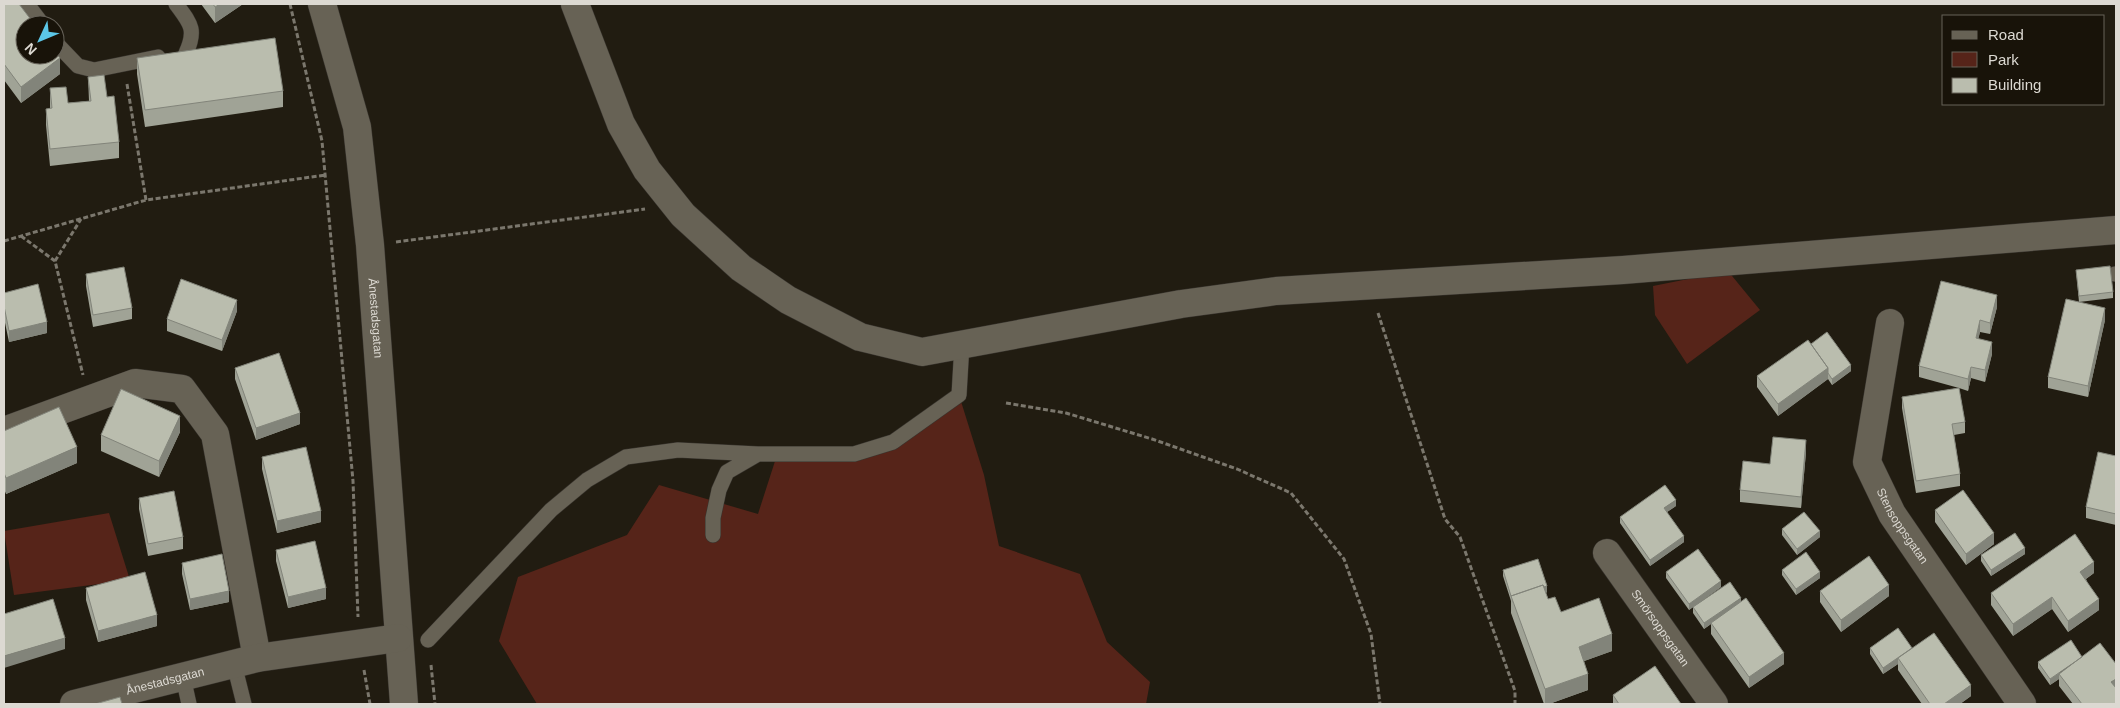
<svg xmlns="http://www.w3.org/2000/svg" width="2120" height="708" font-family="Helvetica,sans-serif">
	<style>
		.green { fill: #562419 }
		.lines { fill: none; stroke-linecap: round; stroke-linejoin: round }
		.lane-casing { stroke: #39352f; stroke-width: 16 }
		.street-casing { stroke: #39352f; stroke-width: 29 }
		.path { stroke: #7b776d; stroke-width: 3; stroke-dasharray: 5 2.5; stroke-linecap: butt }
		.lane { stroke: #676255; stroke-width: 15 }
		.street { stroke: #676255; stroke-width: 28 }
		.wall { fill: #a0a396 }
		.shaded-wall { fill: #82847a }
		.building { fill: #babdae; stroke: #82847a }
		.labels { text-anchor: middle; stroke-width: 5; stroke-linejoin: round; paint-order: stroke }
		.street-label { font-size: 12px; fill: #dcd9d2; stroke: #181309 }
	</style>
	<rect width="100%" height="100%" fill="#211c11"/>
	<path class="green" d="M1728,271L1760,310L1687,364L1655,315L1653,286Z
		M959,395L984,475L999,546L1080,574L1107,642L1150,682L1146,704H537L499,641L518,577L627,535L659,485L758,514L776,458L876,454Z
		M109,513L130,580L14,595L4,531Z"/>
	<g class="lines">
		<defs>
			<path id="lane" d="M27,4L43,25
				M176,4C190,23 197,29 186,53
				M55,42L78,66L94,70L158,57
				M2115,274H2116
				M713,535V518L719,490L727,472L758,454H854L893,442L959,395L962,344
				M428,640L551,510L587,480L626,457L678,450L758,454
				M234,664L244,704
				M183,677L189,704"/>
			<g id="street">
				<path id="s1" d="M322,4L357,127L370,245L404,704"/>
				<path d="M575,4L621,124L647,170L683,215L741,268L788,300L860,337L922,352L1181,304L1276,291L1623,270L2116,230"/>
				<path id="s2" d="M1890,323L1867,462L1892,514L2022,704"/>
				<path d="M4,431L135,383L182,389L215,434L257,658"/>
				<path id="s3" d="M1607,553L1714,704"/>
				<path id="s4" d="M74,704L257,658L398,638"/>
			</g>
		</defs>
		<use href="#lane" class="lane-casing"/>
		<use href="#street" class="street-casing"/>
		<path class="path" d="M290,4L322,141L353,481L358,617
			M127,84L146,200
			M21,236L55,261L83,375
			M4,241L146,200L326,175
			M396,242L645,209
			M55,261L81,219
			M1378,313L1445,519L1460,537L1515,691V704
			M1006,403L1066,413L1152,439L1237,469L1291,493L1344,559L1371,634L1380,704
			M431,665L435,704
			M364,670L370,704"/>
		<use href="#lane" class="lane"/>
		<use href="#street" class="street"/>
	</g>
	<path class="wall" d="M4,4L60,74L21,103L4,80Z
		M201,4H243L215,23Z
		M137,58L283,91V107L145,127L137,74Z
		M88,77L107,97L119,142V158L50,166L46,125V109H50V88L68,103L89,101Z
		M2076,270L2113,292V298L2079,302Z
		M86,274L132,308V319L93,327L86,286Z
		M4,293L47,333L9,342L4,318Z
		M1997,307L1990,334L1980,332L1978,339L1992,354L1985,382L1971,378L1968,391L1959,388L1965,422V433L1954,435L1960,474V486L1916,493L1902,408V397L1959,388L1919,377V366Z
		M237,311L222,351L167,331V319Z
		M2105,320L2088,397L2048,388V377Z
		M1811,344L1851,371L1832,385L1828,379L1778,416L1757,387V376Z
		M235,368L300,424L256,440L235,379Z
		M4,431L77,463L6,494L4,489Z
		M180,432L159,477L101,451V435Z
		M1806,452L1801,508L1740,502V490L1770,464Z
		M2116,456V525L2086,518V507Z
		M262,457L321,522L277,533L262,469Z
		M139,498L183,537V549L148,556L139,509Z
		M1676,506L1667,512L1684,542L1650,566L1620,523V517Z
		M1935,510L1994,544L1966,565L1935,522Z
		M1782,529L1820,537L1797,555L1782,535Z
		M276,550L326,599L288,608L276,561Z
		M2025,554L1991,576L1981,561V555Z
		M182,563L229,602L190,610L182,574Z
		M1503,570L1547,592L1546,593L1548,599L1561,612L1612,651L1584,661L1588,690L1549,704H1544L1511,613V601L1503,576Z
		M1782,570L1820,578L1796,595L1782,575Z
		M1666,572L1721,587L1689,610L1666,578Z
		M2094,573L2086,579L2099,610L2068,632L2052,609L2013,636L1991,605V593Z
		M86,588L157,626L98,642L86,600Z
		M1820,591L1889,596L1841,632L1820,602Z
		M1741,602L1784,664L1749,688L1711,634V624L1704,629L1693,613V607Z
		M1870,648H1912L1971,696L1960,704H1922L1898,670V664L1883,674L1870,654Z
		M2038,662L2116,704H2073L2059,686V679L2050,685L2038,668Z
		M1613,695L1681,704H1613Z"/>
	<path class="shaded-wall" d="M220,4H243L215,23V7Z
		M60,58V74L21,103V87Z
		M1997,295V307L1990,334V323Z
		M237,300V311L222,351V340Z
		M2105,308V320L2088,397V386Z
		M1980,320V332L1976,349V338Z
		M47,322V333L9,342V331Z
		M1992,342V354L1985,382V370Z
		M1851,365V371L1832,385V379Z
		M1971,367V378L1968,391V379Z
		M1828,368V379L1778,416V404Z
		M300,413V424L256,440V428Z
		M180,416V432L159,477V461Z
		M1806,440V452L1801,508V497Z
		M77,447V463L6,494V478Z
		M1676,500V506L1664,514V508Z
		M321,511V522L277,533V521Z
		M1820,531V537L1797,555V549Z
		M1994,533V544L1966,565V554Z
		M1684,536V542L1650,566V560Z
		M2025,548V554L1991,576V570Z
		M2094,562V573L2080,583V572Z
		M1820,572V578L1796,595V589Z
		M1721,581V587L1689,610V604Z
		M1889,585V596L1841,632V620Z
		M1547,586V592L1513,603L1512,599Z
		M326,588V599L288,608V597Z
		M229,591V602L190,610V599Z
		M2052,597V609L2013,636V624Z
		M1741,598V604L1711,623V624L1704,629V623Z
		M2099,599V610L2068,632V621Z
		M157,615V626L98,642V631Z
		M1612,634V651L1579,663V647Z
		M65,638V649L4,668V656Z
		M1912,648L1898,658V664L1883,674V668Z
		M1784,653V664L1749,688V677Z
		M2083,658L2059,674V679L2050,685V679Z
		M1588,674V690L1549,704H1545V689Z
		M2116,679V690L2111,682Z
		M1971,685V696L1960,704H1944Z"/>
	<path class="building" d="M4,4H19L35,25H25V55H55V52L60,58L21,87L4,64Z
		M213,4H220L215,7Z
		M275,38L283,91L145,110L137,58Z
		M104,75L107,97L114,96L119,142L50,149L46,109L52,108L50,88L66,87L68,103L91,101L88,77Z
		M2110,266L2113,292L2079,296L2076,270Z
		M124,267L132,308L93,315L86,274Z
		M181,279L237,300L222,340L167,319Z
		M1941,281L1997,295L1990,323L1980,320L1976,338L1992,342L1985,370L1971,367L1968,379L1919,366Z
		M38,284L47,322L9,331L4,306V293Z
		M2066,299L2105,308L2088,386L2048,377Z
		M1827,332L1851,365L1832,379L1828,373V368L1811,344Z
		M1808,340L1828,368L1778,404L1757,376Z
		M279,353L300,413L256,428L235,368Z
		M1959,388L1965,422L1952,424L1960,474L1916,481L1902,397Z
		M121,389L180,416L159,461L101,435Z
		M59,407L77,447L6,478L4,473V431Z
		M1773,437L1806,440L1801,497L1740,490L1743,461L1770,464Z
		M306,447L321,511L277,521L262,457Z
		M2098,452L2116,456V514L2086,507Z
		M1665,485L1676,500L1664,508L1684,536L1650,560L1620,517Z
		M1963,490L1994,533L1966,554L1935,510Z
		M174,491L183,537L148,544L139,498Z
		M1804,512L1820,531L1797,549L1782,529Z
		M2015,533L2025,548L1991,570L1981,555Z
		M2075,534L2094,562L2080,572L2099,599L2068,621L2052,597L2013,624L1991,593Z
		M315,541L326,588L288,597L276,550Z
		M1698,549L1721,581L1689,604L1666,572Z
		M1806,552L1820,572L1796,589L1782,570Z
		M222,554L229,591L190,599L182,563Z
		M1869,556L1889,585L1841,620L1820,591Z
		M1538,559L1547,586L1544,587L1543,585L1511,596L1503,570Z
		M145,572L157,615L98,631L86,588Z
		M1730,582L1741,598L1704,623L1693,607Z
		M1543,585L1548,599L1555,597L1561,612L1599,598L1612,634L1579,647L1588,674L1545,689L1511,596Z
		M1746,598L1784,653L1749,677L1711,623Z
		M53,599L65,638L4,656V614Z
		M1898,628L1912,648L1883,668L1870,648Z
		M1934,633L1971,685L1944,704H1930L1898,658Z
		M2071,640L2082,657L2050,679L2038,662Z
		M2100,643L2116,664V679L2111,682L2116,688V703L2114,704H2082L2059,674Z
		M1655,666L1681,704H1619L1613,695Z
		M120,697L122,704H95Z"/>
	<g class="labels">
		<g class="street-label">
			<text dy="4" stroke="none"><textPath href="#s1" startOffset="320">Ånestadsgatan</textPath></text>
			<text dy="4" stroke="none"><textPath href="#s2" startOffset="214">Stensoppsgatan</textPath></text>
			<text dy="4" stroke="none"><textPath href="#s3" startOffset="92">Smörsoppsgatan</textPath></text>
			<text dy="4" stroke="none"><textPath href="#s4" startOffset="94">Ånestadsgatan</textPath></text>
		</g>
	</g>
	<rect width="2120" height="708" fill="none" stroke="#dcd9d2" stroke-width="10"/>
	<rect x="1942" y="15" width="162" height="90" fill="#181309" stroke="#666259"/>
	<rect x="1952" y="31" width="25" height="8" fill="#676255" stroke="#666259"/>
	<text x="1988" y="40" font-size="15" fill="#dcd9d2">Road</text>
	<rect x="1952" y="52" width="25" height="15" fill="#562419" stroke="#666259"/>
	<text x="1988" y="65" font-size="15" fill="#dcd9d2">Park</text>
	<rect x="1952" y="78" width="25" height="15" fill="#babdae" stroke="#666259"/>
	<text x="1988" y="90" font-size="15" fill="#dcd9d2">Building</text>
	<g transform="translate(40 40) rotate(226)"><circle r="24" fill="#181309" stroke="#666259"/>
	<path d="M0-4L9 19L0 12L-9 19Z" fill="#5cc7e7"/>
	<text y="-8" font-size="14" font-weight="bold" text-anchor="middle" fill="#dcd9d2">N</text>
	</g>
</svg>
